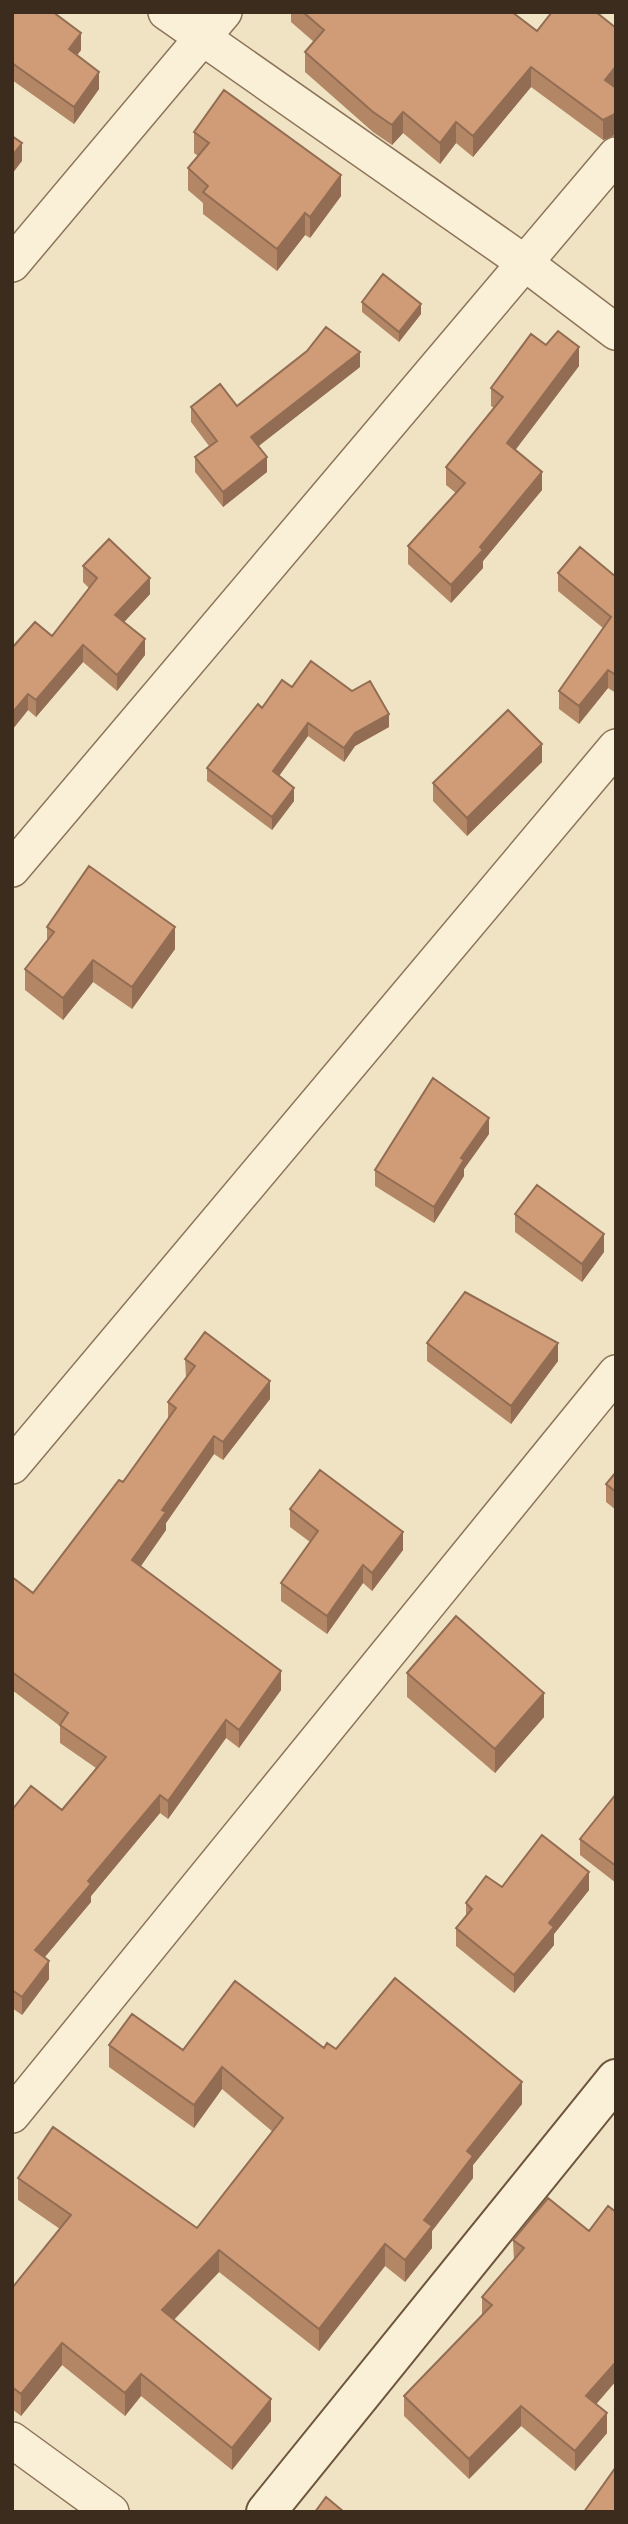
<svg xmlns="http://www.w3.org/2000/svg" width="628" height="2524" font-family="'Crimson Pro',serif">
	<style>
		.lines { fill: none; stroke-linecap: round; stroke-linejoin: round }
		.street-casing { stroke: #8c7459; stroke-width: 38 }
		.secondary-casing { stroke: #6d553c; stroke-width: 42 }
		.street { stroke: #faf0d7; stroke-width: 35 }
		.secondary { stroke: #faf0d7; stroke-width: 38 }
		.wall { fill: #b38666 }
		.shaded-wall { fill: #926d53 }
		.building { fill: #d09c77; stroke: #926d53; stroke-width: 2 }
	</style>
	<rect width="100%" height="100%" fill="#f0e3c3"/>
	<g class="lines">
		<defs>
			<path id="street" d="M166,12L525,263L616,332
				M12,264L224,12
				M12,869L616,155
				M12,1466L616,747
				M12,2115L616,1373
				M12,2440L111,2512"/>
			<path id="secondary" d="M266,2512L616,2079"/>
		</defs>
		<use href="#street" class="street-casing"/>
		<use href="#secondary" class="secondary-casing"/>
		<use href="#street" class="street"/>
		<use href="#secondary" class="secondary"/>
	</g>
	<path class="wall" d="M12,12L81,50L77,55L99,89L74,124L12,80Z
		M291,12H512L537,31L616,28V132L613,136L603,140L531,87L473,157L456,143L440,164L403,133L392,145L373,132L305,72V52L314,42L291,22Z
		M194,132L341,196L310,238L305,235L277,271L203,214V203L188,190V168L198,156L194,153Z
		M362,302L421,314L399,342L362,312Z
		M546,345L579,366L515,450L542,490L483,561V568L451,603L408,564V546L456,493L446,485V467L494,408L491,406V388Z
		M360,367L258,446L267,472L223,507L195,472V457L209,446L191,422V407L237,406Z
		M83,566L150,594L124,622L145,655L117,691L83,662L36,717L28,710L12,730L52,636L89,588L83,582Z
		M558,573L616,577V693L608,688L579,724L559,709V691L603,628L558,591Z
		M292,687L389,727L355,746L344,762L308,736L279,776L294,801L272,830L207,781V768L262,708Z
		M542,762L467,836L433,801V783Z
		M47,927L175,949L132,1009L93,982L63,1020L25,990V969L47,941Z
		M489,1134L464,1169V1176L434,1223L375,1186V1170Z
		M515,1214L604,1252L582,1282L515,1232Z
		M427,1343L558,1361L511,1424L427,1361Z
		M185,1359L270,1399L223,1460L214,1454L166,1523V1530L140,1567L281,1690L239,1748L226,1738L168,1819L160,1813L91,1896V1902L44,1957L49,1979L22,2015L12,2008V1810H62L96,1768L60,1743V1726L12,1690V1577L33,1593L123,1482L168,1419V1402L186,1378Z
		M616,1472V1510L606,1502V1484Z
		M290,1509L403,1550L372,1591L363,1583L327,1634L281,1601V1583L310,1542L290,1527Z
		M407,1673L544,1717L495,1773L407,1697Z
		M616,1794V1883L580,1855V1839Z
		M502,1887L589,1890L554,1934V1945L514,1993L456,1946V1928L466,1917V1903Z
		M109,2045L183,2050L324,2048L336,2049L522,2104L473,2165V2178L432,2231V2248L405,2282L385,2266L319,2351L219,2272L174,2320L271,2421L232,2470L141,2396L125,2416L62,2365L21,2416L12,2409V2288L60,2229L18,2200V2178L197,2228L273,2132L222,2089L194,2128L109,2067Z
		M616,2212V2381L596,2404L607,2433L575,2471L521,2426L469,2479L404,2416V2396L482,2316V2297L514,2260L513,2240L589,2231Z"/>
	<path class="shaded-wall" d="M81,33V50L69,66V49Z
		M616,66V86L605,100V80Z
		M531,67V87L473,157V136Z
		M99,72V89L74,124V107Z
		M403,112V133L392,145V125Z
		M616,112V132L613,136L603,140V120Z
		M456,122V143L440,164V143Z
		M22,143V161L12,174V156Z
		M341,175V196L310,238V217Z
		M305,213V235L277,271V249Z
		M421,304V314L399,342V332Z
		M579,347V366L507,461V443Z
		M360,352V367L251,452V437Z
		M267,457V472L223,507V492Z
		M542,472V490L483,561V568L451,603V585L480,547Z
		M150,578V594L115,632V615Z
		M145,639V655L117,691V675Z
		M83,645V662L36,717V700Z
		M608,670V688L579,724V706Z
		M28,694V710L12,730V713Z
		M389,714V727L355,746L344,762V748L355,733Z
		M308,723V736L273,784V771Z
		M542,744V762L467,836V818Z
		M294,788V801L272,830V817Z
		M175,927V949L132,1009V987Z
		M93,960V982L63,1020V998Z
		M489,1118V1134L464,1169V1176L434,1223V1207L461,1158Z
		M604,1234V1252L582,1282V1264Z
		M558,1343V1361L511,1424V1406Z
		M270,1381V1399L223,1460V1442Z
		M214,1436V1454L166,1523V1530L132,1579V1560L162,1510Z
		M403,1532V1550L372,1591V1573Z
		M363,1565V1583L327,1634V1616Z
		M281,1671V1690L239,1748V1730Z
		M544,1693V1717L495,1773V1749Z
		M226,1720V1738L168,1819V1801Z
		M160,1795V1813L91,1896V1902L35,1969V1950L88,1881Z
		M589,1872V1890L554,1934V1945L514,1993V1975L549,1923Z
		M49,1961V1979L22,2015V1997Z
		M222,2067V2089L194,2128V2105Z
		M522,2082V2104L473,2165V2178L432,2231V2248L405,2282V2260L424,2220L467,2151Z
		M385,2244V2266L319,2351V2329Z
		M219,2250V2272L162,2332V2310Z
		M62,2343V2365L21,2416V2394Z
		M616,2362V2381L586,2416V2396Z
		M141,2374V2396L125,2416V2393Z
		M271,2399V2421L232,2470V2448Z
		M521,2406V2426L469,2479V2459Z
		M607,2413V2433L575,2471V2451Z"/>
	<path class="building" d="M12,12H53L81,33L69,49L99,72L74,107L12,63Z
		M303,12H512L537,31L552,12H596L616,28V66L605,80L616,88V112L613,115L603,120L531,67L473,136L456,122L440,143L403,112L392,125L373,112L305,52L324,30Z
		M224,90L341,175L310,217L305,213L277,249L203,192L208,186L188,168L209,143L194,132Z
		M12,136L22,143L12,156Z
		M383,274L421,304L399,332L362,302Z
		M326,327L360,352L251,437L267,457L223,492L195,457L217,441L191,407L220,384L237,406L307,351Z
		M558,331L579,347L507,443L542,472L480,547L483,550L451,585L408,546L465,483L446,467L503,397L491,388L531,334L546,345Z
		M109,539L150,578L115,615L145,639L117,675L83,645L36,700L28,694L12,713V648L35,622L52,636L97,578L83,566Z
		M580,547L616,577V675L608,670L579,706L559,691L611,617L558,573Z
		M311,661L352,691L370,681L389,714L355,733L344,748L308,723L273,771L294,788L272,817L207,768L258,704L262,708L282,680L292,687Z
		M508,710L542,744L467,818L433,783Z
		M89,866L175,927L132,987L93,960L63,998L25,969L54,932L47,927Z
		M433,1078L489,1118L461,1158L464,1160L434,1207L375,1170Z
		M537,1185L604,1234L582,1264L515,1214Z
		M465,1292L558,1343L511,1406L427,1343Z
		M205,1332L270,1381L223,1442L214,1436L162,1510L166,1512L132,1560L281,1671L239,1730L226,1720L168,1801L160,1795L88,1881L91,1884L35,1950L49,1961L22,1997L12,1990V1810L31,1786L62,1810L106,1757L60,1725L68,1713L12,1672V1577L33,1593L119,1480L123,1482L176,1408L168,1402L195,1366L185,1359Z
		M320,1470L403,1532L372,1573L363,1565L327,1616L281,1583L318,1531L290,1509Z
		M616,1472V1492L606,1484Z
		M456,1616L544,1693L495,1749L407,1673Z
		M616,1794V1866L580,1839Z
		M542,1835L589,1872L549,1923L554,1927L514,1975L456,1928L472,1909L466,1903L486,1876L502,1887Z
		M395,1978L522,2082L467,2151L473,2156L424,2220L432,2226L405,2260L385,2244L319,2329L219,2250L162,2310L271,2399L232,2448L141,2374L125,2393L62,2343L21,2394L12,2387V2288L71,2215L18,2178L53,2127L197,2228L283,2118L222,2067L194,2105L109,2045L132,2014L183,2050L235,1981L324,2048L327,2043L336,2049Z
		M548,2198L589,2231L608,2206L616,2212V2362L586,2396L607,2413L575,2451L521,2406L469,2459L404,2396L492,2305L482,2297L524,2248L513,2240Z
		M616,2467V2512H584Z
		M326,2497L344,2512H315Z"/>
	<rect width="628" height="2524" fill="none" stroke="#3b2c1e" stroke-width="28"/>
</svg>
